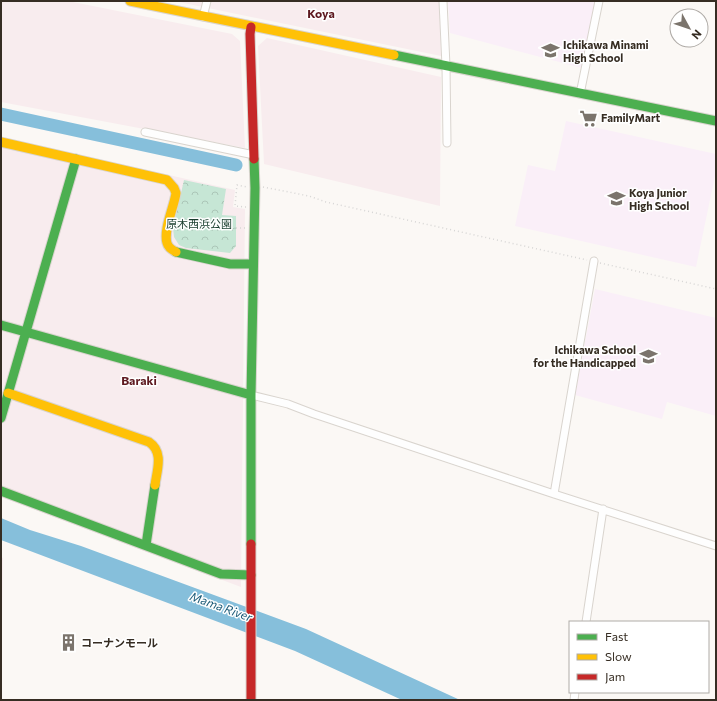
<svg xmlns="http://www.w3.org/2000/svg" width="717" height="701" font-family="Commissioner,'Noto Sans JP',sans-serif">
	<style>
		.industrial { fill: #f8ecee }
		.education { fill: #faeff8 }
		.park { fill: url(#park-crowns) }
		.water { fill: #86bfdb }
		.lines { fill: none; stroke-linecap: round; stroke-linejoin: round }
		.river { stroke: #86bfdb; stroke-width: 13 }
		.street-casing { stroke: #d9d4ce; stroke-width: 9 }
		.fast-casing { stroke: #d9d4ce; stroke-width: 11 }
		.slow-casing { stroke: #d9d4ce; stroke-width: 11 }
		.jam-casing { stroke: #d9d4ce; stroke-width: 11 }
		.path { stroke: #d7d6d5; stroke-width: 1.5; stroke-dasharray: 1 3; stroke-linecap: butt }
		.street { stroke: #fefefe; stroke-width: 7 }
		.fast { stroke: #4caf50; stroke-width: 9 }
		.slow { stroke: #ffc107; stroke-width: 9 }
		.jam { stroke: #c62828; stroke-width: 9 }
		.labels { text-anchor: middle; stroke-width: 3; stroke-linejoin: round; paint-order: stroke }
		.poi-label { font-size: 11px; font-weight: bold; fill: #362d23; stroke: #fff; text-anchor: start }
		.park-label { font-size: 11px; fill: #173c2c; stroke: #fff }
		.neighbourhood-label { font-size: 12px; font-weight: bold; fill: #5e1920; stroke: #fff }
		.water-label { font-size: 12px; font-style: italic; fill: #1c5b78; stroke: #fff }
	</style>
	<defs>
		<pattern id="park-crowns" width="20" height="18" patternUnits="userSpaceOnUse"><rect width="20" height="18" fill="#c6e6d5"/><path d="M2 6a3 3 0 1 1 6 0M12 15a3 3 0 1 1 6 0" fill="none" stroke="#abc6b7"/></pattern>
	</defs>
	<rect width="100%" height="100%" fill="#fbf8f5"/>
	<path class="industrial" d="M1,1H68L232,34L240,41L245,148L1,102Z
		M174,1H440L441,56Z
		M267,38L441,77L440,206L264,164L258,46Z
		M1,137L235,190L233,207L245,209L241,587L1,497Z
		M1,557L3,558L1,678Z"/>
	<path class="education" d="M448,1H595L582,68L450,33Z
		M566,121L716,154V171L696,267L515,226L528,165L555,171Z
		M595,289L716,318V416L667,402L662,419L575,395Z"/>
	<path class="park" d="M184,180L226,189L222,215L236,216V246L230,253L186,248L179,245L174,237L173,228Z"/>
	<path class="water" d="M1,518L30,530L81,546L306,629L460,700H402L295,651L1,540Z"/>
	<g class="lines">
		<path class="river" d="M1,114L236,165"/>
		<defs>
			<path id="street" d="M443,1L446,66L447,143
				M203,17L207,1
				M580,94L599,1
				M145,132L254,155
				M251,395L288,404L314,414L554,494L716,546
				M554,494L594,261
				M586,622L603,509
				M574,700L575,692"/>
			<path id="fast" d="M394,55L716,121
				M176,252L230,264H253
				M1,325L251,395
				M1,418L76,159
				M1,491L221,574L251,575
				M251,544V395L255,188L254,159
				M146,545L155,485"/>
			<path id="slow" d="M130,1L394,55
				M1,142L167,180L174,188L176,193C174,207 163,230 167,243C168,247 172,250 176,252
				M8,393L149,442C164,452 157,470 155,485"/>
			<path id="jam" d="M251,27L250,34L254,159
				M251,544V700"/>
		</defs>
		<use href="#street" class="street-casing"/>
		<use href="#fast" class="fast-casing"/>
		<use href="#slow" class="slow-casing"/>
		<use href="#jam" class="jam-casing"/>
		<path class="path" d="M263,187L309,196L326,202L587,260
			M246,207L235,206L237,185L247,187
			M236,228H246
			M600,263L716,289"/>
		<use href="#street" class="street"/>
		<use href="#fast" class="fast"/>
		<use href="#slow" class="slow"/>
		<use href="#jam" class="jam"/>
	</g>
	<defs>
		<symbol id="school-bare" viewBox="-9 -9 18 18"><path d="M0-5L7-2L0 1L-7-2ZM-4 1L0 2.5L4 1V4Q0 6-4 4Z" fill="#7b746c" stroke="#fff" stroke-width="2.5" paint-order="stroke"/></symbol>
		<symbol id="supermarket-bare" viewBox="-9 -9 18 18"><path d="M-6-5.5h2.5l.6 2H6L4.5 2H-2.5L-4.4-4H-6ZM-1.5 3.2a1.3 1.3 0 1 0 .1 0ZM3 3.2a1.3 1.3 0 1 0 .1 0Z" fill="#7b746c" stroke="#fff" stroke-width="2.5" paint-order="stroke"/></symbol>
		<symbol id="building-bare" viewBox="-9 -9 18 18"><path d="M-4-6H4V6H1V3H-1V6H-4ZM-2.5-4.3h1.7v1.8h-1.7ZM.8-4.3h1.7v1.8H.8ZM-2.5-1h1.7V.8h-1.7ZM.8-1h1.7V.8H.8Z" fill="#7b746c" stroke="#fff" stroke-width="2.5" paint-order="stroke"/></symbol>
	</defs>
	<g fill-rule="evenodd">
		<use href="#school-bare" x="538" y="38" width="25" height="25"/>
		<use href="#supermarket-bare" x="576" y="106" width="25" height="25"/>
		<use href="#school-bare" x="604" y="186" width="25" height="25"/>
		<use href="#school-bare" x="636" y="344" width="25" height="25"/>
		<use href="#building-bare" x="56" y="630" width="25" height="25"/>
	</g>
	<g class="labels">
		<g class="poi-label">
			<text x="563" y="49">Ichikawa Minami<tspan x="563" dy="13">High School</tspan></text>
			<text x="601" y="122">FamilyMart</text>
			<text x="629" y="197">Koya Junior<tspan x="629" dy="13">High School</tspan></text>
			<text x="636" y="354" text-anchor="end">Ichikawa School<tspan x="636" dy="13">for the Handicapped</tspan></text>
			<text x="81" y="647">コーナンモール</text>
		</g>
		<g class="park-label">
			<text x="199" y="228">原木西浜公園</text>
		</g>
		<g class="neighbourhood-label">
			<text x="321" y="18">Koya</text>
			<text x="139" y="385">Baraki</text>
		</g>
		<g class="water-label">
			<text transform="translate(221 607) rotate(20)" y="4">Mama River</text>
		</g>
	</g>
	<rect width="717" height="701" fill="none" stroke="#362d23" stroke-width="4"/>
	<rect x="569" y="621" width="140" height="72" fill="#ffffff" stroke="#afaba7"/>
	<rect x="577" y="634" width="20" height="6" fill="#4caf50" stroke="#afaba7"/>
	<text x="605" y="641" font-size="12" fill="#362d23">Fast</text>
	<rect x="577" y="654" width="20" height="6" fill="#ffc107" stroke="#afaba7"/>
	<text x="605" y="661" font-size="12" fill="#362d23">Slow</text>
	<rect x="577" y="674" width="20" height="6" fill="#c62828" stroke="#afaba7"/>
	<text x="605" y="681" font-size="12" fill="#362d23">Jam</text>
	<g transform="translate(689 28) rotate(130)"><circle r="19" fill="#ffffff" stroke="#afaba7"/>
	<path d="M0-3L7 15L0 10L-7 15Z" fill="#7b746c"/>
	<text y="-6" font-size="11" font-weight="bold" text-anchor="middle" fill="#362d23">N</text>
	</g>
</svg>
